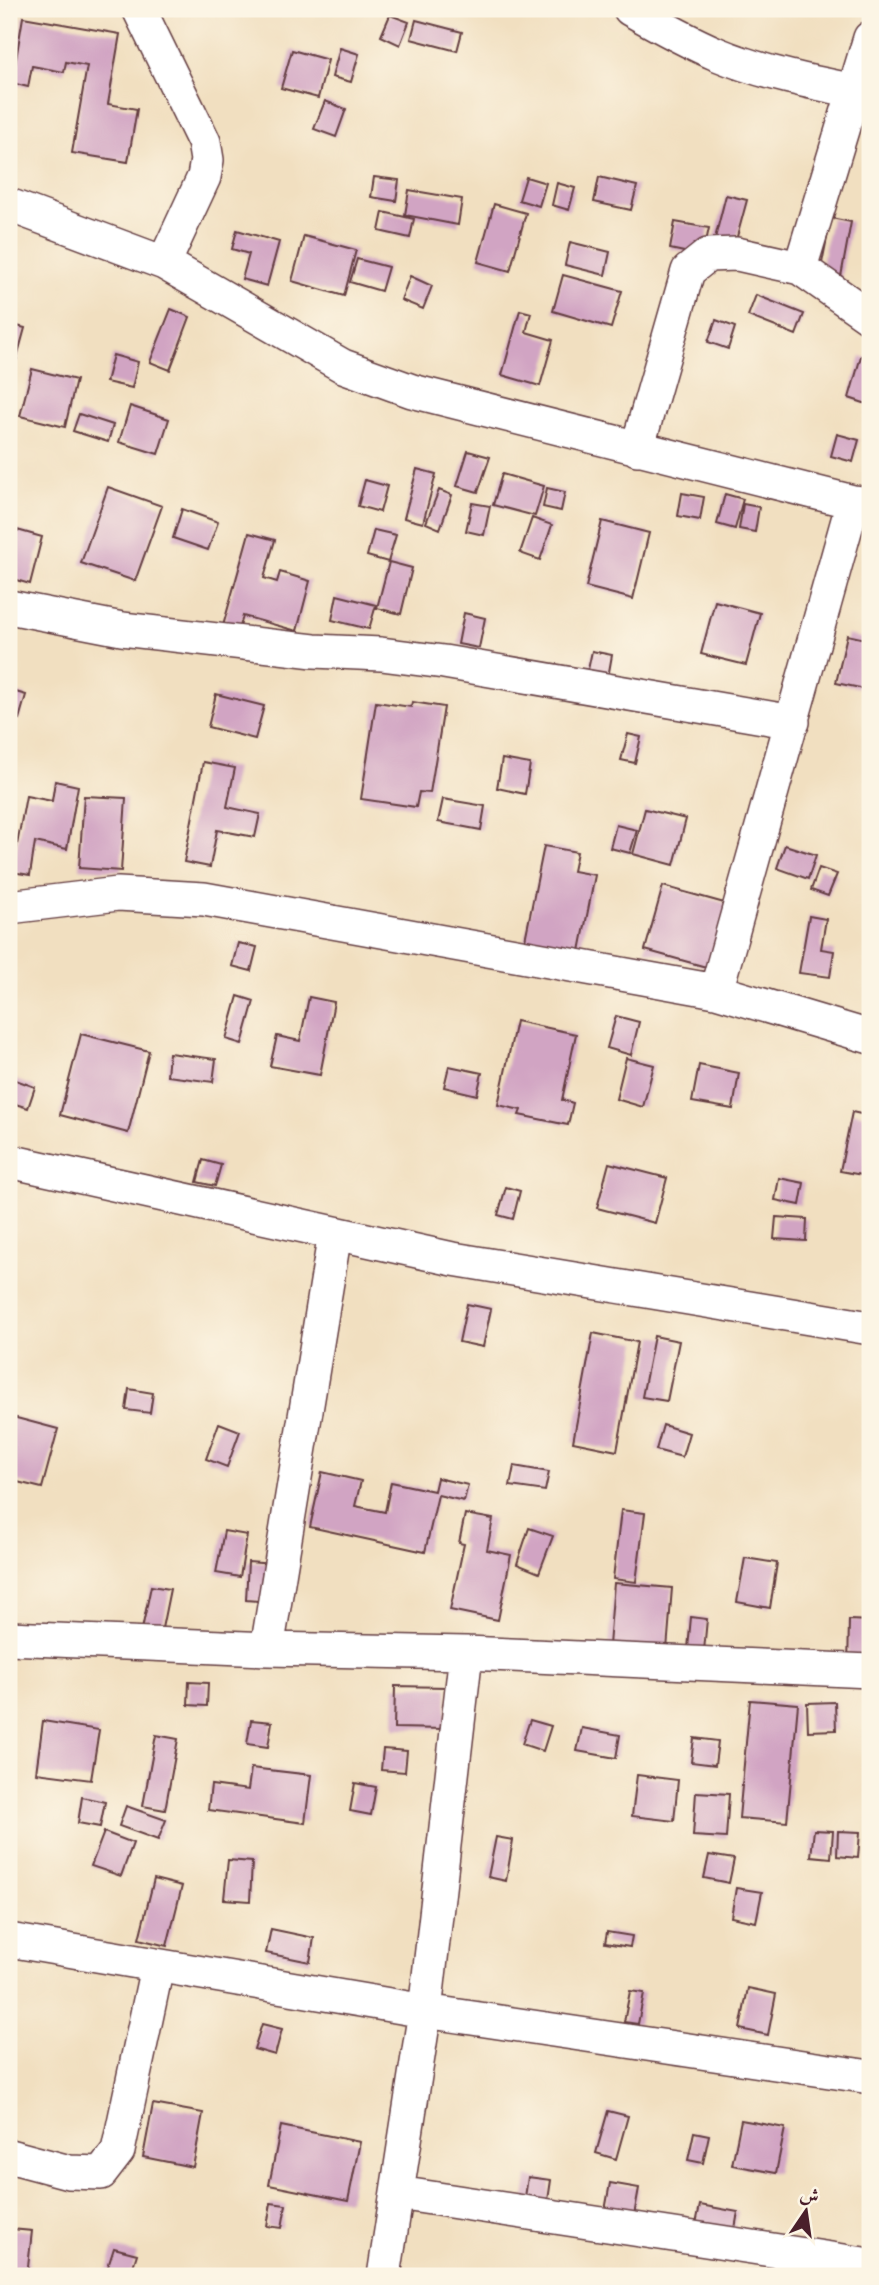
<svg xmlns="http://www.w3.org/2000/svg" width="879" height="2285" font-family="Cardo,Amiri,serif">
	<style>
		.building { fill: #d1a4c3 }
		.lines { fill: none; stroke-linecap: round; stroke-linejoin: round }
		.street-casing { stroke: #633c41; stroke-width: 36 }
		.street { stroke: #fff; stroke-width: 33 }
	</style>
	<rect width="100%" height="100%" fill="#fcf5e5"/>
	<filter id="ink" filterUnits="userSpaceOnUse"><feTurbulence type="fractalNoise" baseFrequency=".0143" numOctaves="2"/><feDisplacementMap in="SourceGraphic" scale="14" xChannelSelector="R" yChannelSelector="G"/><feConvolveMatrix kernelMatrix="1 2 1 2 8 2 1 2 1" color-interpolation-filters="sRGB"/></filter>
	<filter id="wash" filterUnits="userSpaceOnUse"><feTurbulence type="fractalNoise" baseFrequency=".00686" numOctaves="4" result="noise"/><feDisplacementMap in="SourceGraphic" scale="28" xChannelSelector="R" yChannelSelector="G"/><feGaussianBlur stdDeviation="1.57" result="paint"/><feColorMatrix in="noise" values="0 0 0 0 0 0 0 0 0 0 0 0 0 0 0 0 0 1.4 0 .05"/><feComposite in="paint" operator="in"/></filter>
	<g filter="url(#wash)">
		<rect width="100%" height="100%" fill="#f1dfc0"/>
		<g id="blocks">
			<path class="building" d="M390,15L409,22L400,45L381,36Z
				M23,17L120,34L108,104L137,109L128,162L72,153L87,66L66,62L64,72L32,66L28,87L12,83Z
				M416,20L462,32L457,51L411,39Z
				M340,48L359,54L351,82L332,77Z
				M292,50L328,60L318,98L281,88Z
				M325,101L346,109L336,137L314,129Z
				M374,177L399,180L396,201L371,197Z
				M526,177L546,183L539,206L519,200Z
				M599,177L637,186L631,210L594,202Z
				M557,183L575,188L569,210L552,205Z
				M409,190L462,199L458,225L405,215Z
				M726,195L747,200L732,255L712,250Z
				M494,204L526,213L510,271L478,262Z
				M383,212L414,219L410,238L379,231Z
				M831,218L851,222L840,282L819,278Z
				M675,222L709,228L703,256L670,249Z
				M237,230L279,242L267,286L242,279L249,254L232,249Z
				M304,236L356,250L344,296L292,281Z
				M570,242L610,252L605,275L565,265Z
				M357,259L388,267L381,291L350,282Z
				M563,275L622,291L611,328L553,311Z
				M410,276L432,286L423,309L401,300Z
				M756,295L804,314L796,335L748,316Z
				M171,309L190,317L170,370L150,362Z
				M520,310L531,313L526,332L553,340L540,386L502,375Z
				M716,320L735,327L728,349L708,342Z
				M9,324L25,328L14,368L9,367Z
				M113,355L138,362L132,388L106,382Z
				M861,356L870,359V405L849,398Z
				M32,369L76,380L65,427L20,416Z
				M130,406L169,419L158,454L119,442Z
				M79,414L113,425L108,442L73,431Z
				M837,434L859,440L853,462L831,456Z
				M468,451L490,457L478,492L457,486Z
				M417,469L436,474L423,523L404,518Z
				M502,474L544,486L535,516L493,505Z
				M365,480L387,486L380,512L358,506Z
				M108,487L162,506L135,581L81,563Z
				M547,488L565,492L561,511L543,507Z
				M439,490L452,495L440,529L426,523Z
				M682,493L704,497L700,520L678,516Z
				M725,494L743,499L735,529L717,524Z
				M472,503L490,506L484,535L466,531Z
				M743,504L759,507L755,532L739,529Z
				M182,509L218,522L208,550L173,538Z
				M532,518L552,525L540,560L520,553Z
				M602,521L649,533L633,599L586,587Z
				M10,528L42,537L30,584L9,578Z
				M374,530L396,535L388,562L367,556Z
				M249,533L275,540L264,578L277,582L280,572L310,581L297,631L243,616L237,637L221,633Z
				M389,562L412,568L401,614L377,608Z
				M337,595L376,605L369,629L332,620Z
				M715,601L760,613L746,665L701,654Z
				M464,613L485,618L479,648L458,644Z
				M847,635L870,640V690L836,683Z
				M592,651L612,655L607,683L586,679Z
				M9,690L26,695L19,719L9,716Z
				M216,694L264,706L255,739L208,727Z
				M376,702L411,707L412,702L444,707L430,793L419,792L416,807L361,799Z
				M628,734L641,737L635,763L621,760Z
				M502,759L530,764L525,794L497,788Z
				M203,762L235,768L227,807L260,814L255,837L217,830L210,867L184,862Z
				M55,781L78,786L67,849L35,842L30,875L12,872L26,796L52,801Z
				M84,796L126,798L121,871L79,868Z
				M443,799L485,806L481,830L438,822Z
				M645,809L686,819L674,865L633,854Z
				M616,825L637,830L630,853L610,848Z
				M785,845L816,855L808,879L777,868Z
				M544,846L577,852L573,871L595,875L580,951L525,940Z
				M819,868L837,874L828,896L811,890Z
				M663,886L735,906L717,970L645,950Z
				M809,916L826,919L821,949L834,951L830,977L799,973Z
				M238,943L257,947L251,971L232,966Z
				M238,996L254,1001L242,1044L226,1039Z
				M309,997L334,1002L320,1075L270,1066L277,1036L300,1041Z
				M616,1016L639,1022L631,1055L607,1048Z
				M516,1021L576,1034L562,1100L573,1103L568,1125L519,1115L521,1110L498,1105Z
				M81,1034L149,1051L128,1133L60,1115Z
				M169,1053L216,1059L213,1082L167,1076Z
				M626,1058L654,1065L643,1107L616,1099Z
				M699,1065L739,1073L733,1109L692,1102Z
				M449,1066L482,1073L477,1095L444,1087Z
				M13,1079L35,1087L28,1108L9,1102Z
				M852,1112L870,1116V1162L868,1176L840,1171Z
				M203,1160L221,1165L215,1186L197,1182Z
				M609,1163L667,1178L655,1223L597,1208Z
				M779,1178L804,1183L800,1205L775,1200Z
				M506,1187L520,1191L513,1219L498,1215Z
				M776,1217L807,1219L806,1241L774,1239Z
				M467,1304L491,1309L483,1347L459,1342Z
				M593,1333L637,1342L617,1451L573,1442Z
				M654,1336L679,1341L667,1401L642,1397Z
				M129,1389L153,1393L150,1413L126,1410Z
				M9,1416L58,1429L42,1488L9,1480Z
				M219,1423L240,1431L227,1467L206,1459Z
				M663,1425L689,1433L682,1457L656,1450Z
				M514,1466L549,1472L545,1491L510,1486Z
				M322,1472L361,1481L355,1506L385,1512L391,1482L434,1491L437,1478L468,1485L464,1501L438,1495L425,1552L310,1527Z
				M621,1510L645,1513L636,1582L613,1579Z
				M465,1514L493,1519L487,1550L511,1555L498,1620L450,1610L464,1544L459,1543Z
				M529,1528L553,1536L539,1573L517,1564Z
				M224,1531L247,1535L240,1577L216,1573Z
				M745,1558L777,1563L770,1608L737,1602Z
				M248,1562L273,1564L271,1602L246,1600Z
				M614,1583L672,1588L666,1662L608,1658Z
				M151,1586L170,1589L158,1648L139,1644Z
				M691,1617L707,1619L703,1661L687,1659Z
				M849,1620L870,1621V1669H848Z
				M189,1682L208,1683L207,1706L188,1705Z
				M395,1686L447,1687L446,1729L394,1728Z
				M750,1700L798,1704L787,1822L739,1818Z
				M835,1702L836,1730L808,1731L807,1703Z
				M251,1720L272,1722L268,1747L247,1744Z
				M530,1720L551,1726L543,1751L522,1744Z
				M43,1721L99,1730L91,1780L36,1773Z
				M582,1728L620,1735L616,1758L577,1751Z
				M156,1735L178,1739L165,1810L143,1806Z
				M694,1738L718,1741L715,1765L691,1762Z
				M383,1749L407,1751L405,1772L381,1770Z
				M251,1768L311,1775L305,1823L208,1810L211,1785L248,1790Z
				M637,1775L678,1780L674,1821L632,1816Z
				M355,1783L376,1787L371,1815L350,1811Z
				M696,1792L729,1794L726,1838L693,1836Z
				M82,1797L105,1802L100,1827L78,1823Z
				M126,1806L166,1820L158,1840L119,1826Z
				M814,1830L833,1831L831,1858L811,1856Z
				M838,1831L860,1832L858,1858L837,1856Z
				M104,1832L133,1843L121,1876L91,1866Z
				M496,1837L513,1840L506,1881L488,1877Z
				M709,1855L734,1859L729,1883L704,1878Z
				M228,1860L252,1862L250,1901L224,1899Z
				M154,1879L182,1886L167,1946L139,1939Z
				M736,1888L762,1892L756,1922L731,1917Z
				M271,1929L314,1938L310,1962L266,1953Z
				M607,1932L632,1936L630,1947L605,1943Z
				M748,1988L776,1994L768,2035L740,2029Z
				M630,1991L644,1993L638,2024L624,2022Z
				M262,2024L282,2029L275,2055L254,2049Z
				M153,2104L203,2113L193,2167L143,2157Z
				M608,2111L628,2116L616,2159L596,2153Z
				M741,2120L785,2128L776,2173L732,2165Z
				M281,2126L360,2142L348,2201L269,2185Z
				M694,2132L709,2135L703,2163L688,2160Z
				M528,2177L551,2180L547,2207L524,2204Z
				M610,2183L639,2188L633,2221L604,2216Z
				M271,2203L286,2205L282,2228L267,2226Z
				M700,2205L738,2212L731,2251L692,2243Z
				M11,2229L32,2231L27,2276L9,2274Z
				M114,2248L137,2254L130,2276L106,2273Z"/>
		</g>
	</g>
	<g filter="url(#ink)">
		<use href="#blocks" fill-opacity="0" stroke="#633c41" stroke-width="2"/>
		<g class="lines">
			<defs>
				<path id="street" d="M139,9L204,142L207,160L204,177L164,263
					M630,9C658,25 687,41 717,54C765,74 819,84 870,94
					M870,38L800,268L870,317
					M9,205L164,263L343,366L412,391L853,502L870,504
					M637,449L688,271L708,255L737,254L800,268
					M9,607L122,629L314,651L381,654L444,662L793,722
					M9,907L118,894L204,899L716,991L870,1037
					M716,991L853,502
					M9,1161L453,1259L870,1328
					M9,1638L267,1649L466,1653L870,1671
					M267,1649L335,1233
					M9,1940L425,2011L870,2077
					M9,2156L69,2172L101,2173L118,2151L157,1967
					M398,2193L870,2265
					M384,2276L425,2011L466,1653"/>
			</defs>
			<use href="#street" class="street-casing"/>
			<use href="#street" class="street"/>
		</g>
	</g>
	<rect width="879" height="2285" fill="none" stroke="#fcf5e5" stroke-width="35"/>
	<g transform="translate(806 2211) rotate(13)" stroke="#fcf5e5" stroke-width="5" paint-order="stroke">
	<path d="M0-5L12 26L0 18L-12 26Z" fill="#4a1f2b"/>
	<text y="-10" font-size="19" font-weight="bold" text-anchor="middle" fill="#4a1f2b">ش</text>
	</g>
</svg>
